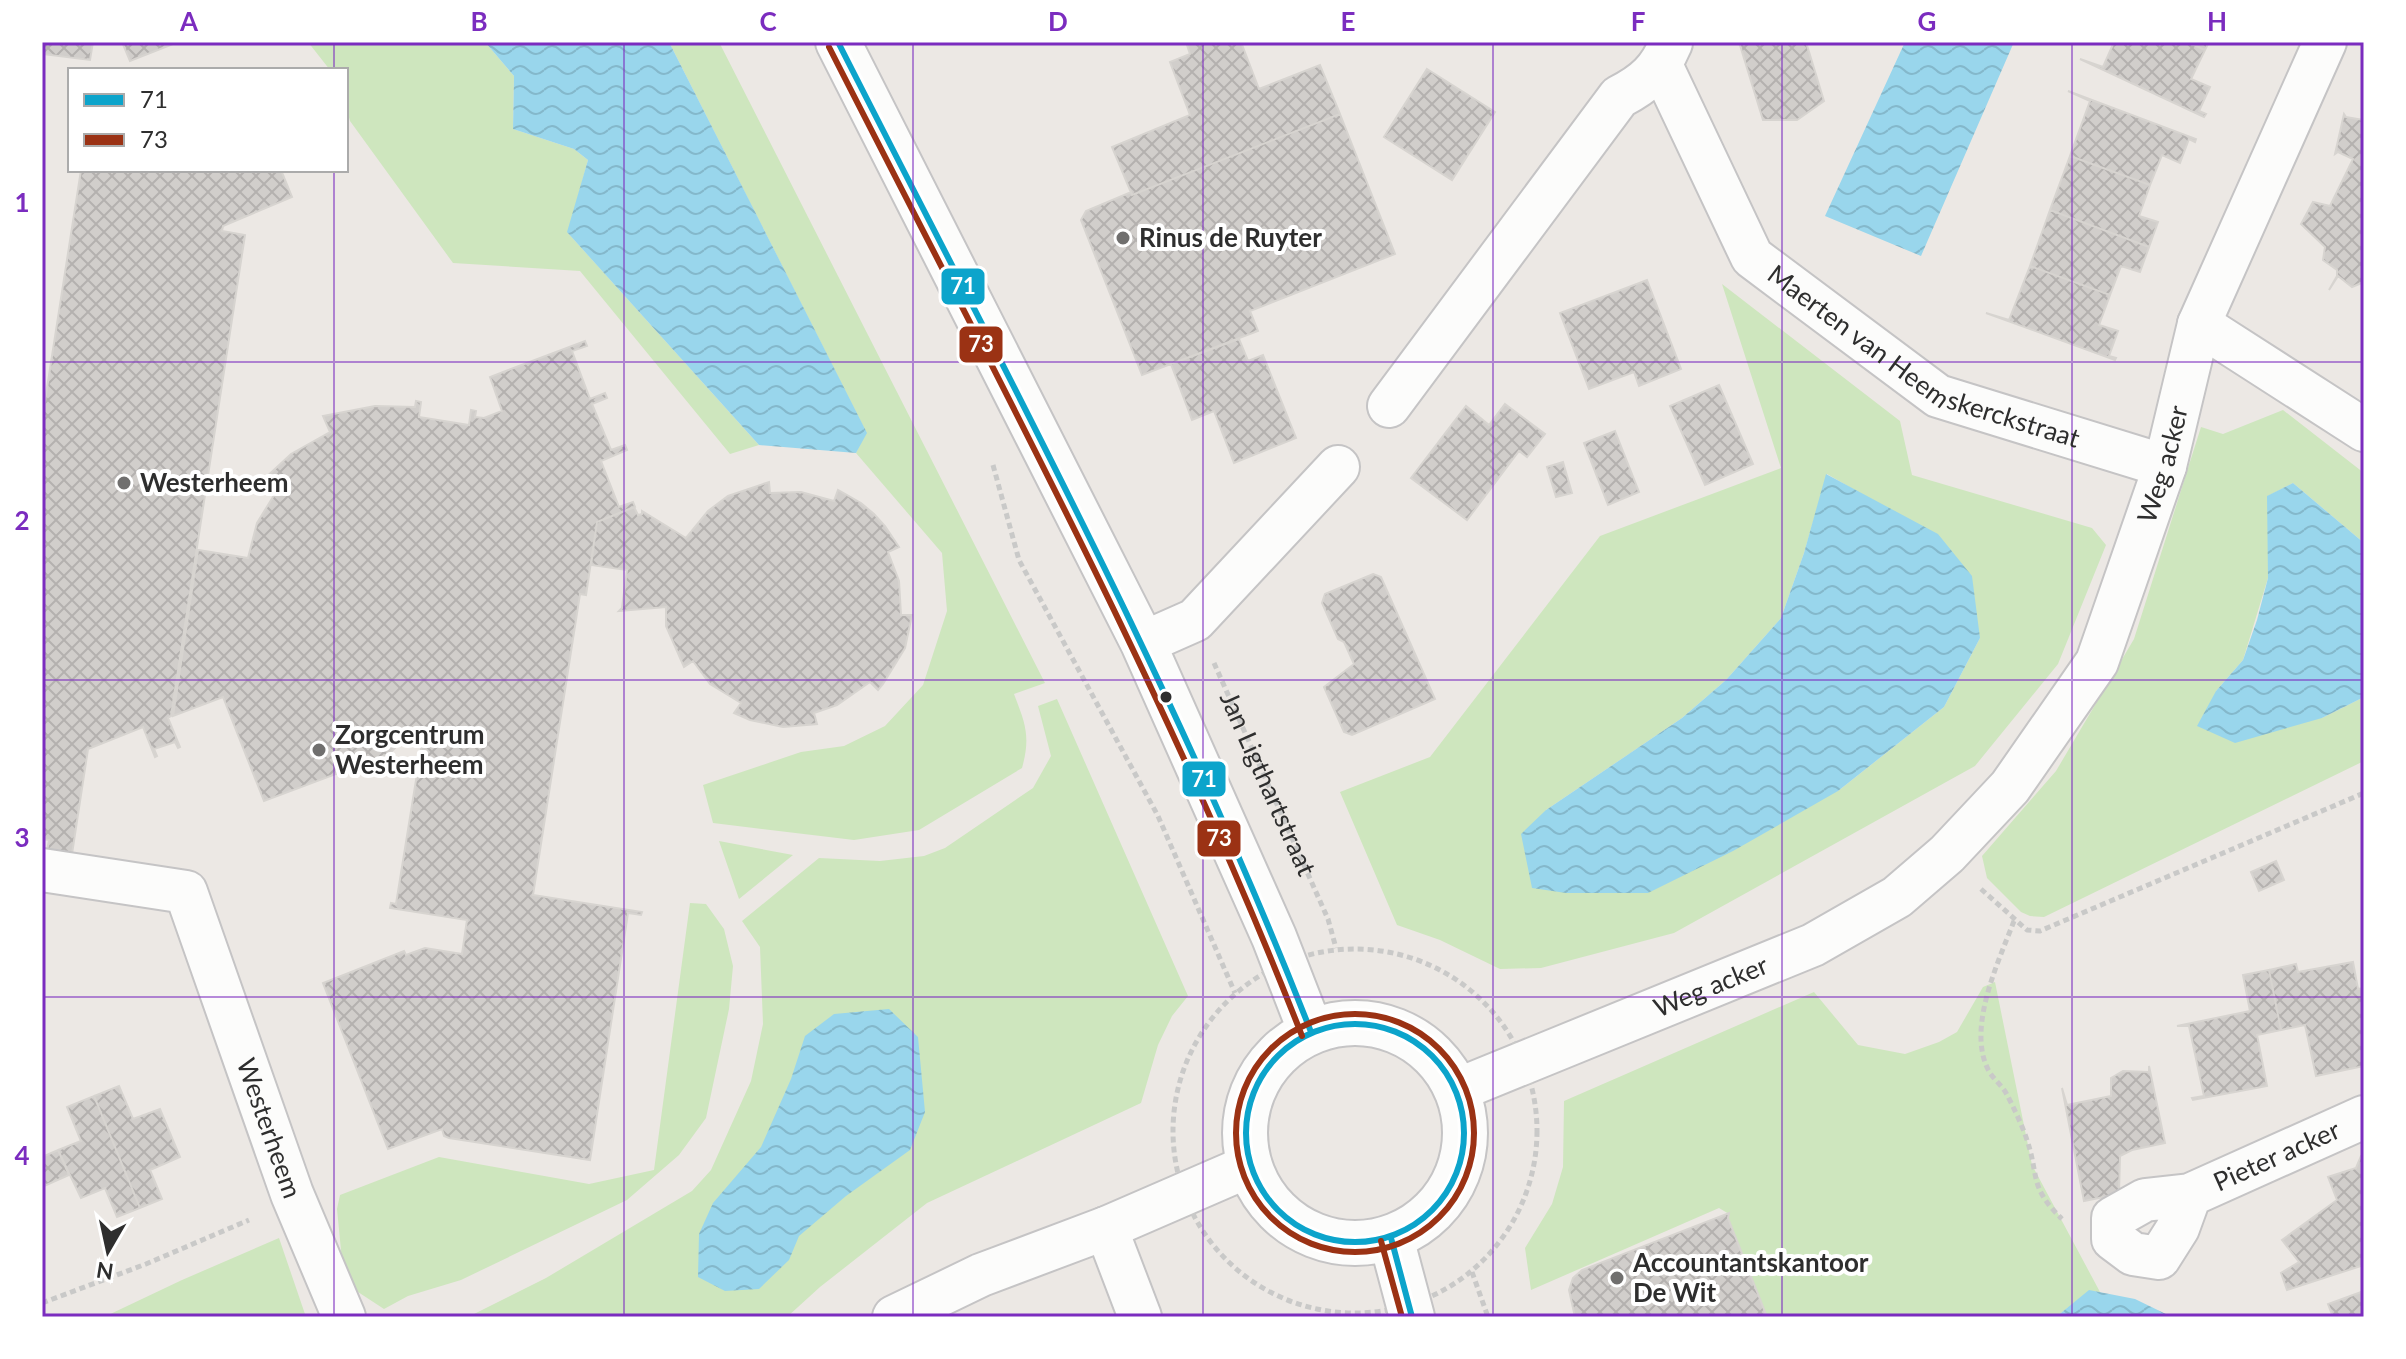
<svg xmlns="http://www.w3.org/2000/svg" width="2406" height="1359" font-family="Lato,sans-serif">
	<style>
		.grass { fill: #cee6be; fill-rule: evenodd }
		.water { fill: url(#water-waves) }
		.building { fill: url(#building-cross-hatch); stroke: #d7d4d0; stroke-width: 2 }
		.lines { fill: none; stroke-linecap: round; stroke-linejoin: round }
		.minor-casing { stroke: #c5c4c5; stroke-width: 46 }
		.secondary-casing { stroke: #c5c4c5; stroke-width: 48 }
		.path { stroke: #c9c9c8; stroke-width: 5; stroke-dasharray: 6 4; stroke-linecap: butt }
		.minor { stroke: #fcfcfb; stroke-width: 42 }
		.secondary { stroke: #fcfcfb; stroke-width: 44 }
		.bus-1-casing { stroke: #fff; stroke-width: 12 }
		.bus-2-casing { stroke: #fff; stroke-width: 12 }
		.bus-1 { stroke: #0ca4cb; stroke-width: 6 }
		.bus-2 { stroke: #9b3214; stroke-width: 6 }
		.grid { fill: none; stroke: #7b2cbf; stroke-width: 2; stroke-opacity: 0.55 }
		.poi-dot { fill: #706f6e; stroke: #fff; stroke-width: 3 }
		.bus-dot { fill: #2e2e2e; stroke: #fff; stroke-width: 3 }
		.labels { text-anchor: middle; stroke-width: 8; stroke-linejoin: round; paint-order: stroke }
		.poi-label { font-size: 26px; font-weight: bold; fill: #2e2e2e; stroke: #fff; text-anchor: start }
		.street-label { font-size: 26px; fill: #2e2e2e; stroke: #fff }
		.line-badge { stroke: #fff; stroke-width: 3 }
		.badge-label { font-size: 22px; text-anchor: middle; font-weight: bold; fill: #fff }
		.neatline { fill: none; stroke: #7b2cbf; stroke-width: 3 }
		.grid-label { font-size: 26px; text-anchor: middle; font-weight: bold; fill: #7b2cbf }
	</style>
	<defs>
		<pattern id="water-waves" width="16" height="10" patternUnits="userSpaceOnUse" patternTransform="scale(2)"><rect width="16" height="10" fill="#99d6ec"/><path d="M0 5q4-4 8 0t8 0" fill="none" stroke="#84b8cb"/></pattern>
		<pattern id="building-cross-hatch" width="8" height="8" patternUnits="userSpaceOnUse" patternTransform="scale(2)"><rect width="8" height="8" fill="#d1cecb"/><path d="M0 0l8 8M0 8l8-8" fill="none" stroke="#b4b1af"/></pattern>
	</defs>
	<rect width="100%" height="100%" fill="#ece8e4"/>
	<path class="grass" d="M308,42H485L514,76L513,129L574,149L588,160L568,233L759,445L730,454L580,271L453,263L350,121L346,107V70H330Z
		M669,42H719L1045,683L1014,694C1025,723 1031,736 1022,768L919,830L854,840L713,823L703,785L801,752L844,746L885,726L923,685L947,611L942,553L856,453L866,432Z
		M1722,284L1900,421L1912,475L2092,528L2106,545L2058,664L1975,766L1674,933L1541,968L1500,969L1440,940L1397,925L1340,792L1430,757L1600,536L1781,468ZM1827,474L1865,496L1980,638L1944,707L1838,791L1546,810L1682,718L1726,680L1781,618L1804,553Z
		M2283,410L2364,473V543L2293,483L2268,496V578L2243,660L2216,691L2322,718L2364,697V761L2044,917L2030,916L2021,912L1987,878L1982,856L2056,771L2134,639L2201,427L2223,434Z
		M1057,699L1188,996L1172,1016L1158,1045L1141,1103L927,1203L820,1287L787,1317H468L546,1278L692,1191L711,1170L751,1081L763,1024L760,947L742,921L819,858L880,861L924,856L945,848L1033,788L1051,756L1038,706Z
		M719,841L793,855L739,899Z
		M690,903L706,904L724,929L733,966L729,1009L706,1118L679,1155L627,1200L461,1280L408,1296L384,1309L358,1292L343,1271L337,1209L340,1195L439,1157L589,1184L654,1170Z
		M1995,982L2032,1165L2100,1292L2089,1291L2056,1317H1767L1728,1218L1729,1214L1719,1208L1531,1290L1525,1248L1552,1204L1563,1167L1564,1101L1814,992L1858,1045L1905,1054L1939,1042L1957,1032L1983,987Z
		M279,1238L306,1317H104L182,1280Z"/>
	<path class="water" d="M485,42H669L867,433L856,453L759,445L567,232L588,160L574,149L513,129L514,76Z
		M1905,42H2014L1921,256L1825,216Z
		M1826,474L1938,534L1972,576L1980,638L1944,707L1838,791L1733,851L1648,893H1566L1532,888L1521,834L1546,810L1682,718L1726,680L1781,618L1804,553Z
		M2293,483L2364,543V697L2322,718L2235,743L2197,726L2216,691L2243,660L2257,620L2268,578L2267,496Z
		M889,1009L918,1037L925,1112L910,1150L846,1196L799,1236L789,1260L759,1289L725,1291L698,1277L699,1234L713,1203L761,1147L791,1079L805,1036L834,1014Z
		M2089,1290L2135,1299L2172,1317H2056Z"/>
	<path class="building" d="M43,42H93L90,60L42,54Z
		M122,42H178L130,61Z
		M1186,42H1241L1259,89L1320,65L1340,114L1132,195L1112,147L1190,115L1170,62L1190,54Z
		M1739,42H1806L1824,101L1797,120H1763Z
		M2114,42H2187L2205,50L2191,79L2210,87L2199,111L2206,114L2204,117L2080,59L2103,67Z
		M2187,42H2209L2205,50Z
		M1427,69L1495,112L1452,180L1384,137Z
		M2068,91L2196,139L2195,142L2189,139L2180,163L2162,155L2150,185L2070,156L2090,101Z
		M1340,114L1395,254L1250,311L1258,331L1142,375L1081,220L1086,211L1131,192L1132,195Z
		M2344,114L2346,117L2364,120V282L2352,287L2338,276L2329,290L2337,276V270L2323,260L2325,247L2301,224L2313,202L2330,206L2353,159L2338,152L2335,154Z
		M2070,156L2150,185L2139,216L2158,222L2149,247L2050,210Z
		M81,170H281L292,197L223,226L222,231L245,235L171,716L168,718L180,747L178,748L175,742L154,749L157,756L155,757L143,727L88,749L72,854L47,851L49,840L42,839V420Z
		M2050,210L2149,247L2140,272L2121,266L2110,295L2030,266Z
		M2030,266L2110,295L2099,325L2118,331L2109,356L2116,358L2115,360L1986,313L2009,320Z
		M1647,280L1681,369L1639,386L1634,372L1589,389L1560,313Z
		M1239,339L1248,361L1263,355L1296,438L1234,463L1214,411L1192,420L1171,364Z
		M585,341L587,346L572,351L590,399L605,393L607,398L592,404L611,450L625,445L627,450L601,461L619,507L633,502L635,507L597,522L586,595L580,594L533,895L642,912L641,915L628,913L590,1160L449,1138L444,1136L442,1129L388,1149L323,983L404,951L406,955L425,948L462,954L467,920L390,908L391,903L396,904L422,743L397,739L395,748L389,754L264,801L223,697L173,716L198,550L248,558L257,523L276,492L262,481L291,454L330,432L323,416L375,406L415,407L416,401L421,402L419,417L469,425L471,410L476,411L475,417L484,418L502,411L490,377Z
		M1719,385L1753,464L1705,485L1670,406Z
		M1505,404L1545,434L1527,457L1519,451L1467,520L1411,478L1466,406L1489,425Z
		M1615,431L1639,492L1608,505L1584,443Z
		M1563,462L1572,493L1556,497L1547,467Z
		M769,482L770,493L801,492L834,501L838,490L861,503L874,514L885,526L899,547L888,552L899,581L901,615H912L905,648L883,684L878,690L870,682L837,705L814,713L817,724L783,727L750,720L734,713L741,703L710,684L693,661L684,667L666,626V607L619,611L622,608L627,570L591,565L597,522L634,507L638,515L642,514V511L686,538L708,511L728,496Z
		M1373,574L1381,577L1435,699L1352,735L1344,732L1324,687L1354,664L1344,642L1338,639L1322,603L1325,594Z
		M2276,861L2284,880L2259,891L2251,872Z
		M2353,962L2358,989L2364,988V1066L2316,1076L2305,1025L2281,1030L2269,970L2296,964L2298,972Z
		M2269,970L2281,1030L2257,1035L2267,1086L2193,1100L2192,1098L2204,1096L2189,1026H2177L2250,1011L2243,975Z
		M2149,1066L2165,1143L2132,1150L2120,1156L2119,1194L2084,1201L2062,1088L2067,1105L2111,1096V1078L2123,1071L2149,1072Z
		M119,1086L133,1119L160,1109L180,1157L150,1170L162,1199L140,1208L94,1096Z
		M94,1096L140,1208L117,1217L105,1188L81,1198L58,1150L81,1141L67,1107Z
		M58,1150L69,1175L42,1187V1157Z
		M2364,1155V1265L2287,1290L2281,1273L2299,1262L2282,1240L2337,1200L2328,1177L2356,1168L2361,1156Z
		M1729,1213L1728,1218L1767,1317H1575L1569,1290L1573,1278L1582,1270Z
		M2364,1291V1317H2333L2328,1304Z"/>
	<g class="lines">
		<defs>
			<g id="minor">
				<path id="s2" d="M1661,65L1752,257L1938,396L2165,466"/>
				<path d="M2199,324L2364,430"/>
				<path d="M1389,406L1619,97C1646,83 1659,71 1671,43"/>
				<path d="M1143,643L1195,620L1338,467"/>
				<path id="s3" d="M42,870L186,892L292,1194L344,1317"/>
				<path id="s4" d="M1457,1090L1813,945L1897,897L1947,854L2010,787L2097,662L2165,466L2199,324L2325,42"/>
				<path id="s5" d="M2190,1195L2178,1228L2159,1258L2133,1254L2113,1239V1218L2145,1200L2190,1195L2364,1117"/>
				<path d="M1106,1228L1140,1317"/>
				<path d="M894,1317L981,1275L1106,1228L1249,1166"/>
			</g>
			<path id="secondary" d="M838,42L1143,643L1274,937L1311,1032
				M1245 1133a110 110 0 1 1 220 0a110 110 0 1 1-220 0Z
				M1391,1238L1412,1317"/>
		</defs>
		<use href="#minor" class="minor-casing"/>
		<use href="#secondary" class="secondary-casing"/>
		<g class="path">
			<path d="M993,465L1019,560L1158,816L1235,993"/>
			<path id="s1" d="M1214,663L1328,919L1336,948"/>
			<path d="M1981,889L2027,930L2040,931L2364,793"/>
			<path d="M2014,921C1998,963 1965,1031 1990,1073C1995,1080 2002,1086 2006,1093C2013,1106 2021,1123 2026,1137C2040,1177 2028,1186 2062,1219"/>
			<circle cx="1355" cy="1131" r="182"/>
			<path d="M1472,1272L1488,1317"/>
			<path d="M42,1303L146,1264L249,1220"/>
		</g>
		<use href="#minor" class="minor"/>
		<use href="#secondary" class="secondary"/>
		<defs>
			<path id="bus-1" d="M838,42C1003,368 1178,691 1311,1032
				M1246 1133a109 109 0 1 1 218 0a109 109 0 1 1-218 0Z
				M1391,1238L1412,1317"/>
			<path id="bus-2" d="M829,47C994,372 1169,695 1302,1036
				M1236 1133a119 119 0 1 1 238 0a119 119 0 1 1-238 0Z
				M1381,1241L1402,1317"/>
		</defs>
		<use href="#bus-1" class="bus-1-casing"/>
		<use href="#bus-2" class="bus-2-casing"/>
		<use href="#bus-1" class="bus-1"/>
		<use href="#bus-2" class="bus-2"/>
	</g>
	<path class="grid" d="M334,42V70M624,42V1317M913,42V1317M1203,42V1317M1493,42V1317M1782,42V1317M2072,42V1317M334,170V1317M42,362H2364M42,680H2364M42,997H2364"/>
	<g class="poi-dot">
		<circle cx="1123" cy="238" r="8"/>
		<circle cx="124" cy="483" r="8"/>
		<circle cx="319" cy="750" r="8"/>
		<circle cx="1617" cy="1278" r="8"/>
	</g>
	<circle class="bus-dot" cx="1166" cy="697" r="7"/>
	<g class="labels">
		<g class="poi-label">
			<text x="1139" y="247">Rinus de Ruyter</text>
			<text x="140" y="492">Westerheem</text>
			<text x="335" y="744">Zorgcentrum<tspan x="335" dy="30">Westerheem</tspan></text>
			<text x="1633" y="1272">Accountantskantoor<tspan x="1633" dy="30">De Wit</tspan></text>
		</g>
		<g class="street-label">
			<text dy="9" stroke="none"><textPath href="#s2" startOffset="414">Maerten van Heemskerckstraat</textPath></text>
			<text dy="9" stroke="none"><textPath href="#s4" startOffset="1000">Weg acker</textPath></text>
			<text dy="9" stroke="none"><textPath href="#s1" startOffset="132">Jan Ligthartstraat</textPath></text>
			<text dy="9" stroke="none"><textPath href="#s4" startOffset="274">Weg acker</textPath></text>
			<text dy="9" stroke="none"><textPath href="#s3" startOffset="396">Westerheem</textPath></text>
			<text dy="9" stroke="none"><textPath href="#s5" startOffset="320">Pieter acker</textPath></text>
		</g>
	</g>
	<g class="line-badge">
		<rect x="940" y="267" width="46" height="39" rx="8" fill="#0ca4cb"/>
		<rect x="958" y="325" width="46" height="39" rx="8" fill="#9b3214"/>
		<rect x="1181" y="760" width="46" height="38" rx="8" fill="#0ca4cb"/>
		<rect x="1196" y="819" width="46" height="39" rx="8" fill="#9b3214"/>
	</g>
	<g class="badge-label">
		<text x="963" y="294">71</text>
		<text x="981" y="352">73</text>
		<text x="1204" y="787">71</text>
		<text x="1219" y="846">73</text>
	</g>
	<rect width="2406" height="1359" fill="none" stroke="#ffffff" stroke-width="88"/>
	<rect x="68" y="68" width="280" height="104" fill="#ffffff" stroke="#ababab" stroke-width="2"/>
	<rect x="84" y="94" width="40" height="12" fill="#0ca4cb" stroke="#ababab" stroke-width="2"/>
	<text x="140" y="108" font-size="24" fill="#2e2e2e">71</text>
	<rect x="84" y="134" width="40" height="12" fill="#9b3214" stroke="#ababab" stroke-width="2"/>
	<text x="140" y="148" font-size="24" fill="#2e2e2e">73</text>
	<g transform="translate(108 1251) rotate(189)" stroke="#ffffff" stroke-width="6" paint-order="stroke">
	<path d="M0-6L14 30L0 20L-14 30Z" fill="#2e2e2e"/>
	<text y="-12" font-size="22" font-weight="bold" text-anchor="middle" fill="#2e2e2e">N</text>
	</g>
	<rect x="44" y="44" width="2318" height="1271" class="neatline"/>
	<g class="grid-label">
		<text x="189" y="31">A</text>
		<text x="479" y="31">B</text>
		<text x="768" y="31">C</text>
		<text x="1058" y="31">D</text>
		<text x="1348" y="31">E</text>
		<text x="1638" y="31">F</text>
		<text x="1927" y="31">G</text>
		<text x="2217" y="31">H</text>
		<text x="22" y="212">1</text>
		<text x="22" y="530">2</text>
		<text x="22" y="847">3</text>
		<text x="22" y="1165">4</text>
	</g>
</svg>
